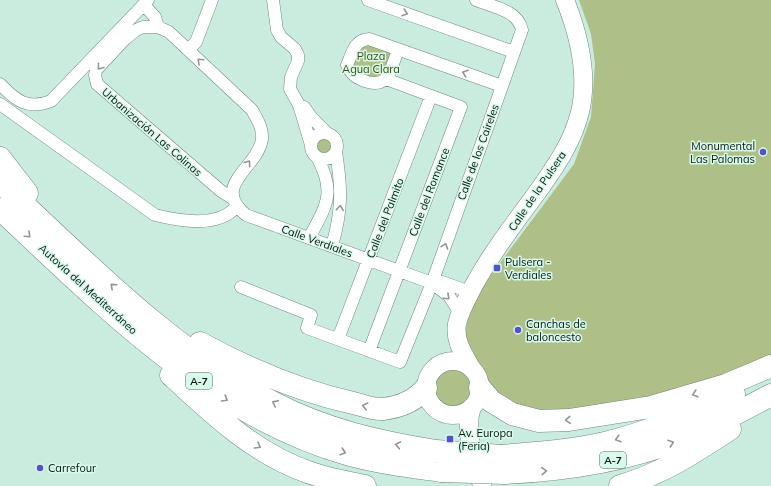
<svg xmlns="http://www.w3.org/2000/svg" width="771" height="486" font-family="Mulish,sans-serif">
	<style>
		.green { fill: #aec088 }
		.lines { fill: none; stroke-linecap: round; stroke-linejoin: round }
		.street-casing { stroke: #6c8b7e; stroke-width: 13 }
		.secondary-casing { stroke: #6c8b7e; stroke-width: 19 }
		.highway-casing { stroke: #6c8b7e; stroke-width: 23 }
		.street { stroke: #fff; stroke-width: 12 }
		.secondary { stroke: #fff; stroke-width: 18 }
		.highway { stroke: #fff; stroke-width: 22 }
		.highway-bridge-casing { stroke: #6c8b7e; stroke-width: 23; stroke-linecap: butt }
		.highway-bridge { stroke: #fff; stroke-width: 22 }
		.oneway { stroke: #919794 }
		.poi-dot { fill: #5551c8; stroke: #d7faeb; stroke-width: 1.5 }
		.labels { text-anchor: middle; stroke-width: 3; stroke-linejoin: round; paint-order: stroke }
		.shield { fill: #d7faeb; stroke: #485b53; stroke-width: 1 }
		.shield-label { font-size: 10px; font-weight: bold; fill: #0b1712 }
		.park-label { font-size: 11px; fill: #3b4a0b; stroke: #d7faeb }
		.street-label { font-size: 11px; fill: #0b1712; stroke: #d7faeb }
		.poi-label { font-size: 11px; fill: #0b1712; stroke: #d7faeb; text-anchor: start }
	</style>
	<rect width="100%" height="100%" fill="#caecde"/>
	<path class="green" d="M579,0H771V355L709,381L654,399L540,415L516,409L489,389L482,373L472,358L465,345L466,328L469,312L488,279L574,164L591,117L595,64L591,34Z
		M359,42L398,50L384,81L352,75L356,45Z
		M317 146a8 8 0 1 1 16 0a8 8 0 1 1-16 0Z
		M432 386a20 20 0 1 1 40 0a20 20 0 1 1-40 0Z"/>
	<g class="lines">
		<defs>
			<path id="street" d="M273,0L277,30L281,37L295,49L298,55V61L291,77L290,89L299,105L311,145
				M368,0L514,52
				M144,5L155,17L158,27
				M188,50L196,42L212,0
				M398,50C390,70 389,91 362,80C354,77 350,73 347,65C352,54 354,40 369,39L502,86
				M0,84C16,101 28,110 51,101L148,0
				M0,104L155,215C180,221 218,228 236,207
				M304,107L311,117L328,134
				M311 146a13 13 0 1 1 26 0a13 13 0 1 1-26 0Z
				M232,198L221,191L97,84L95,75L96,70L125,39L136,30L143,27H158L169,32L252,110C257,119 263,128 262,139C258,168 210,185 246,215L432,283L449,296L460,313
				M309,238C327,205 336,192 317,157
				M332,246C342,211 342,189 336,152
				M432,283L442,282L470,292
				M241,287L311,315L307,328L400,362L432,283L522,30C518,10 493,7 476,0
				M338,339L431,96
				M369,351L461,107L386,79"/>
			<path id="secondary" d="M426 388a27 27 0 1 1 54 0a27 27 0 1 1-54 0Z
				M472,369C464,355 454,341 457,324C460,310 468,297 474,285C493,250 518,219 541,187C557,164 573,141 580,112C589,74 579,35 565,0
				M472,407C463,432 476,461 482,486"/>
			<path id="highway" d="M0,158L27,193
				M0,182C86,262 169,349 274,403C325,430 381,442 436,451
				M0,209C104,306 209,415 350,455C380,463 411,467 442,471
				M200,343C248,369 299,391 353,403C362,405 373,410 383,409C400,407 415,401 426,388
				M171,375C212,413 255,454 308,472C326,479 346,482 365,486
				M480,388L491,401L512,414L539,421L569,420L651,407L726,385L771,366
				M501,456C536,453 571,451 605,443C649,432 693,414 734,394
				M505,473C564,470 623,462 678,440C710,428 741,411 771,395
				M620,486C660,475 695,452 730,429"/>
		</defs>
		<use href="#street" class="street-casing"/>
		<use href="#secondary" class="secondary-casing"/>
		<use href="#highway" class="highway-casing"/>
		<use href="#street" class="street"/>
		<use href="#secondary" class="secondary"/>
		<use href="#highway" class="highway"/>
		<defs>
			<path id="highway-bridge" d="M436,451L501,456
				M442,471L505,473"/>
		</defs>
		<use href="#highway-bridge" class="highway-bridge-casing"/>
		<use href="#highway-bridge" class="highway-bridge"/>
	</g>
	<defs><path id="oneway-chevron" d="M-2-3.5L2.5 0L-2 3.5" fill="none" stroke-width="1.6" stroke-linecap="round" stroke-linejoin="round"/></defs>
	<g class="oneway">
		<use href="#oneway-chevron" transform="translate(405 13) rotate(19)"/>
		<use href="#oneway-chevron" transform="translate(200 61) rotate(-137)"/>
		<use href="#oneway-chevron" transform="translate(100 67) rotate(127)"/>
		<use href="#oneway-chevron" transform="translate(465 73) rotate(-161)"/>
		<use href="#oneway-chevron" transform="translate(248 163) rotate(-54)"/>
		<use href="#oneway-chevron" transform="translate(340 208) rotate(-84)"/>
		<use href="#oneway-chevron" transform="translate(28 235) rotate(43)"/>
		<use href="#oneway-chevron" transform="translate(445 246) rotate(-70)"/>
		<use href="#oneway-chevron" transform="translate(113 286) rotate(-138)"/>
		<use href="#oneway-chevron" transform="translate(447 297) rotate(43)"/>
		<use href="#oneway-chevron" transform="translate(695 394) rotate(164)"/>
		<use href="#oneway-chevron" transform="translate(225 399) rotate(31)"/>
		<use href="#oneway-chevron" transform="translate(275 403) rotate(-154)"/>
		<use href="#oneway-chevron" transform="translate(365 406) rotate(-168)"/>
		<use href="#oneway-chevron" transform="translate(568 420) rotate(176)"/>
		<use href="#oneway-chevron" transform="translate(618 439) rotate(163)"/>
		<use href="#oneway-chevron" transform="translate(671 443) rotate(-18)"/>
		<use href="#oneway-chevron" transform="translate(398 445) rotate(-170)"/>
		<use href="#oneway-chevron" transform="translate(258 446) rotate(31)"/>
		<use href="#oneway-chevron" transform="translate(343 452) rotate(18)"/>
		<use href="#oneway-chevron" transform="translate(544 471) rotate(-4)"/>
	</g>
	<g class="poi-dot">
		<circle cx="763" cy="152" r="4"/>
		<rect x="493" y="264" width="8" height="8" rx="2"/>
		<circle cx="518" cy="330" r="4"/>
		<rect x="446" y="435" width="8" height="8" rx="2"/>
		<circle cx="40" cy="468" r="4"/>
	</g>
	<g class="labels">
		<g class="shield">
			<rect x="186" y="373" width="26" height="16" rx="3"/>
			<rect x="600" y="452" width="26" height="16" rx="3"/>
		</g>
		<g class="shield-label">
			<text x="199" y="385">A-7</text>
			<text x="613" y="464">A-7</text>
		</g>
		<g class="park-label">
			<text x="371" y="60">Plaza<tspan x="371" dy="13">Agua Clara</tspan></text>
		</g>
		<g class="street-label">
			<text transform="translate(152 132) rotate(41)" y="4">Urbanización Las Colinas</text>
			<text transform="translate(478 152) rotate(-70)" y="4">Calle de los Caireles</text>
			<text transform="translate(537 191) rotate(-56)" y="4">Calle de la Pulsera</text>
			<text transform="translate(429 192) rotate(-69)" y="4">Calle del Romance</text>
			<text transform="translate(385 218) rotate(-69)" y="4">Calle del Palmito</text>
			<text transform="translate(317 241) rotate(20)" y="4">Calle Verdiales</text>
			<text transform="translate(88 289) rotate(42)" y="4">Autovía del Mediterráneo</text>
		</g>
		<g class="poi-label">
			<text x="755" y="150" text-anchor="end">Monumental<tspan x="755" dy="13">Las Palomas</tspan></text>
			<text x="505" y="266">Pulsera -<tspan x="505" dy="13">Verdiales</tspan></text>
			<text x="526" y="328">Canchas de<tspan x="526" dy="13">baloncesto</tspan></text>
			<text x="458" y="437">Av. Europa<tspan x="458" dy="13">(Feria)</tspan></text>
			<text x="48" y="472">Carrefour</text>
		</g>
	</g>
</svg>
